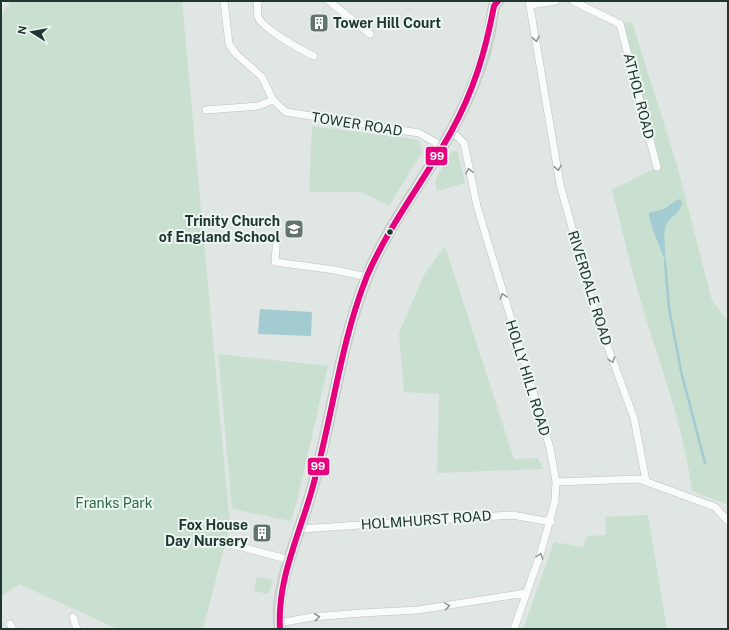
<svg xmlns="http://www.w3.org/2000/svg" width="729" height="630" font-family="'Public Sans',sans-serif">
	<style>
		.green { fill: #c9dfd0 }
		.water { fill: #a2cbd2 }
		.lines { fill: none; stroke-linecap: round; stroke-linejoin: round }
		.stream { stroke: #a2cbd2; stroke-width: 2.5 }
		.street-casing { stroke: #bdc2c0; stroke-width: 8 }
		.primary-casing { stroke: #bbc3c0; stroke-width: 12 }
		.street { stroke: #fafbfb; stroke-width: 7 }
		.primary { stroke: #ccd3d1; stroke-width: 11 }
		.bus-1-casing { stroke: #eef6f2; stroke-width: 9 }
		.bus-1 { stroke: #e5007d; stroke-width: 6 }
		.oneway { stroke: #8d9996 }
		.bus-dot { fill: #203731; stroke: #eef6f2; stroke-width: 1.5 }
		.labels { text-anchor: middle; stroke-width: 4; stroke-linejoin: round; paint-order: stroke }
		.poi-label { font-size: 14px; font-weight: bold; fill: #203731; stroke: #eef6f2; text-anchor: end }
		.street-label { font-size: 14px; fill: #203731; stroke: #eef6f2 }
		.park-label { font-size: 14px; fill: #2d6b46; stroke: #eef6f2 }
		.line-badge { stroke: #eef6f2; stroke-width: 1.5 }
		.badge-label { font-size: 11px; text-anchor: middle; font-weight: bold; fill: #fff }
	</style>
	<rect width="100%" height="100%" fill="#e0e6e3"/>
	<path class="green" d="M11,1H182L230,525L203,629H118L19,584L1,597V15Z
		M632,22L677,165L712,301L728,321V505L692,491C684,427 660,366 642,305C630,267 622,228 612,190L657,167L620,24Z
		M312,126L419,140L422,152L389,206L370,196L360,192H309Z
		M457,150L465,183L437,191L435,180L452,151Z
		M445,246L514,459L538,458L543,469L437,473L439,394L404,392L399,333L424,275Z
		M218,354L328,366L297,501L291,521L232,509Z
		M648,515L667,629H523L554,542L583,547L587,536L606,535L605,517Z
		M257,577L273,580L268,594L254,591Z"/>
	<path class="water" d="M679,199L682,202C681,214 667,217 665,229C663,238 666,251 665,261C662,251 648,221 649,213L664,209Z
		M260,309L312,312L311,336L258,334Z"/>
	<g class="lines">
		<path class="stream" d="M665,261L669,308L681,371L705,463"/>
		<defs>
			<path id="street" d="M224,1L229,44L236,54L262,77L273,100L286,112L419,133L442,146
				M257,1C258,6 257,12 258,17C263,29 301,50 314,56
				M329,1L370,34
				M529,1L560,184L596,315L634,418L646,481
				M573,1L620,24L657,167
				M1,2L2,1
				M530,5L556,1
				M206,110L258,106L273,100
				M451,131L464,143L477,206L550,448L556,482L555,501L541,552L514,629
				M277,235L275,262L335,270L367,277
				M556,482L639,479L715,507L728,521
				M300,529L512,515L551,522
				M234,545L290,560
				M73,617L77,629
				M279,623L312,617L362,613L418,610L526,593
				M10,624L13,629"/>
			<path id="primary" d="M280,629C273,589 300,533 311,493C332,422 339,346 367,277C388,225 424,180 451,132C467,102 482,69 489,36C491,26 492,16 494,6L498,1"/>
		</defs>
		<use href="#street" class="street-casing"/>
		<use href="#primary" class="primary-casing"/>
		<use href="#street" class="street"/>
		<use href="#primary" class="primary"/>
		<defs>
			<path id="bus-1" d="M280,629C277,581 298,538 311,493C332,422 339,346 367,276C389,225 424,181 451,132C474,90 485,53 494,6L498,1"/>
		</defs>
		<use href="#bus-1" class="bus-1-casing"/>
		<use href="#bus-1" class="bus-1"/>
	</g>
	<defs><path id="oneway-chevron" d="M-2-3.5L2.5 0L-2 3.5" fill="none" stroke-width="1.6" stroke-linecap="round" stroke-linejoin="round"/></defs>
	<g class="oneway">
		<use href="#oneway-chevron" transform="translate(536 39) rotate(80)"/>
		<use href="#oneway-chevron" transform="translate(558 168) rotate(81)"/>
		<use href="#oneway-chevron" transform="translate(469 171) rotate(-102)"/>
		<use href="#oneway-chevron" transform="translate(503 296) rotate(-106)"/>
		<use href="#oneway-chevron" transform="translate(612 360) rotate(70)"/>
		<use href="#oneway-chevron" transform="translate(540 556) rotate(-70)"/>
		<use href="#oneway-chevron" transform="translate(447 606) rotate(-9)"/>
		<use href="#oneway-chevron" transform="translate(317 617) rotate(-6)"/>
	</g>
	<defs>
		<symbol id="building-square" viewBox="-11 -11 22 22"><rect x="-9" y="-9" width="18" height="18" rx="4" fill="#63746f" stroke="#eef6f2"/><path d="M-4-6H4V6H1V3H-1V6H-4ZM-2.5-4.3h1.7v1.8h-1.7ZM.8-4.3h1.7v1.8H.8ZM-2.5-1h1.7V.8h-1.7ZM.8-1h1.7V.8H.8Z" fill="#fff"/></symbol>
		<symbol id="school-square" viewBox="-11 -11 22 22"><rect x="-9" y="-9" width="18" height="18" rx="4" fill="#63746f" stroke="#eef6f2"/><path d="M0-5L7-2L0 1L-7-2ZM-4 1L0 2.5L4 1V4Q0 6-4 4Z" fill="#fff"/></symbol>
	</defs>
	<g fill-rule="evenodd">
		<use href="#building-square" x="308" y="12" width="22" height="22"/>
		<use href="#school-square" x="283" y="218" width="22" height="22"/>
		<use href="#building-square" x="251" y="522" width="22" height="22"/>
	</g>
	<circle class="bus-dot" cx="390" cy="232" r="3.5"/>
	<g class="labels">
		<g class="poi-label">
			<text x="333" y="28" text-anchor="start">Tower Hill Court</text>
			<text x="280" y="226">Trinity Church<tspan x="280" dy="16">of England School</tspan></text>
			<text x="248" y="530">Fox House<tspan x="248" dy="16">Day Nursery</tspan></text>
		</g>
		<g class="street-label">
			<text transform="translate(639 96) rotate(76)" y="5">ATHOL ROAD</text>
			<text transform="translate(357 124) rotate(9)" y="5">TOWER ROAD</text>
			<text transform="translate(590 288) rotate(73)" y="5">RIVERDALE ROAD</text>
			<text transform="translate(528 378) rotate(73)" y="5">HOLLY HILL ROAD</text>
			<text transform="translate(426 520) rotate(-4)" y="5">HOLMHURST ROAD</text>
		</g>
		<g class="park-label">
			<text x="114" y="508">Franks Park</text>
		</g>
	</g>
	<g class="line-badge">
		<rect x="425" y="146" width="23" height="20" rx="4" fill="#e5007d"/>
		<rect x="307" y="457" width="23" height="19" rx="4" fill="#e5007d"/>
	</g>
	<g class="badge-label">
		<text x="437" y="160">99</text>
		<text x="318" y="470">99</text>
	</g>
	<rect width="729" height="630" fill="none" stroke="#203731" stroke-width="4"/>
	<g transform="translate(32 32) rotate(281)" stroke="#eef6f2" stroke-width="3" paint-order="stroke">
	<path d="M0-3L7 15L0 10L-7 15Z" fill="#203731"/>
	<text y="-6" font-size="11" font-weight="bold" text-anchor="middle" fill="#203731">N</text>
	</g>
</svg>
